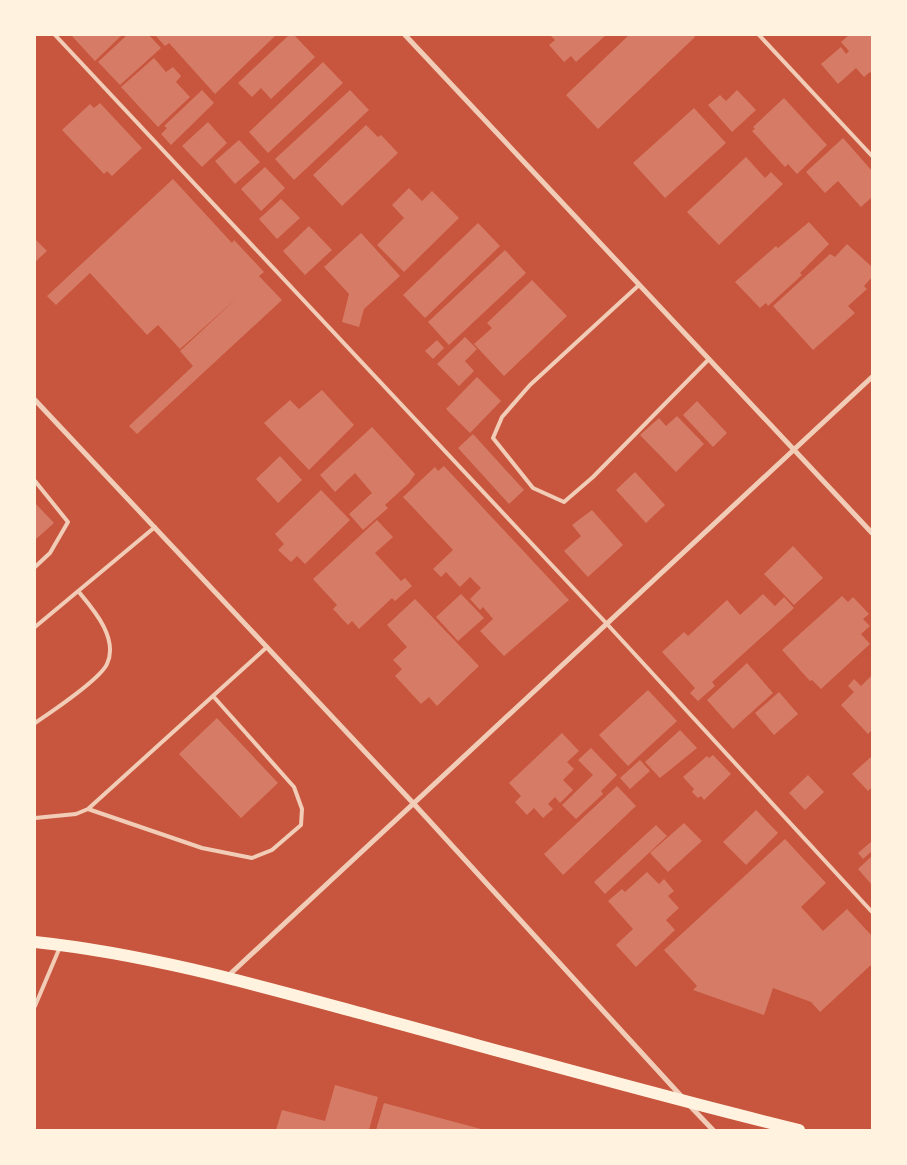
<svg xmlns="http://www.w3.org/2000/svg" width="907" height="1165" font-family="Overpass,sans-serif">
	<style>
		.building { fill: #d67c66 }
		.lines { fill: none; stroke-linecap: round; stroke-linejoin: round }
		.service { stroke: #f1ccb7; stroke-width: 4 }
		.minor { stroke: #f1ccb7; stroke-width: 5 }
		.primary { stroke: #fff3e0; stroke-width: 12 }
	</style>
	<rect width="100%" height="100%" fill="#c8553d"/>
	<path class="building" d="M71,35H122L95,61Z
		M127,35H149L161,48L120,85L98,62Z
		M155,35H276L215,94L169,43L165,46Z
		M289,35H294L315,57L271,99L261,88L252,97L238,83Z
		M550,35H606L576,62L571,56L564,62L549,45L555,40Z
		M629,35H693L695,37L598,129L566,95Z
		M849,35H872V74L870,72L864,77L856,68L838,84L821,64L841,47L846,54L849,51L841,42Z
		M154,58L166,72L173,67L181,76L176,82L190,97L158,127L121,87Z
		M323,62L343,83L268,153L249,132Z
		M202,90L214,103L171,145L161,134L167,128L164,126Z
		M350,90L369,110L294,180L275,159Z
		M737,90L756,110L732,132L708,105L720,95L726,101Z
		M784,98L827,145L797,174L788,164L785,167L752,131L755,129L753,127Z
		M100,103L142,148L112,176L107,171L104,174L62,130L90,104L94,108Z
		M694,108L726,143L665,198L633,163Z
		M208,122L227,143L202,167L182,146Z
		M366,125L378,137L381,135L398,153L342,206L313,175Z
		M843,138L872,171V197L861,207L838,181L825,193L806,172Z
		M239,140L260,162L235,184L215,161Z
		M746,157L765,178L771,172L783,184L719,245L687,212Z
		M265,167L285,188L261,211L241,189Z
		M173,179L232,243L234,240L264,272L259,276L282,300L137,434L129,426L193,366L180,351L238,297L180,349L158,325L147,335L90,273L56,305L47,296Z
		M409,188L422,201L432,191L459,218L404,272L377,245L404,218L392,205Z
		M281,199L300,218L277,239L259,219Z
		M809,222L829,244L800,273L802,275L768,306L766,303L760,308L735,282L776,246L778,248Z
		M478,223L500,246L425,318L403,295Z
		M309,226L332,250L305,275L283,251Z
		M361,233L400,276L364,309L359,327L342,322L349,294L324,267Z
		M35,239L47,251L35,262Z
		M847,244L872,267V277L864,286L867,289L848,306L855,313L813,350L773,306L830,254L835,257Z
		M505,250L526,273L449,345L428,322Z
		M532,280L567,316L504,376L474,344L492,328L487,323Z
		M465,337L477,349L465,361L474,371L459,386L437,364Z
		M437,340L444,348L433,359L425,351Z
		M477,377L501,401L470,433L446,409Z
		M322,390L354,425L309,470L264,423L290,400L299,409Z
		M697,401L727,433L713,447L683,415Z
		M677,416L704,444L676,472L640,435L659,418L666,426Z
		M372,427L415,474L409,483L385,505L388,508L363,530L349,514L372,493L355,473L335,492L320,475Z
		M473,434L524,490L509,504L458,448Z
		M280,456L302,480L278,503L256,479Z
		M444,466L569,600L504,656L480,631L493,619L483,607L480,610L470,599L481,588L470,577L460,587L446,572L441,577L433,569L453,550L403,497L435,467L438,471Z
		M635,472L665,505L646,523L616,490Z
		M321,490L350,520L305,564L297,556L291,562L278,550L284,544L275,534Z
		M35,503L54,523L35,540Z
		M592,510L623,545L588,577L564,551L581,536L572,525Z
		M377,520L393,537L375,553L401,581L405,578L412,586L395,601L392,598L359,629L352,621L348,625L333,609L337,605L313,579Z
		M793,546L823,578L794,605L764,574Z
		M461,594L484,618L458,641L436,617Z
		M763,594L775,606L784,597L794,608L712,682L715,686L698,701L690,693L695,688L662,652L684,632L688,636L727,600L740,615Z
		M842,596L848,602L853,597L869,614L863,619L870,626L861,634L870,644L821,689L812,680L810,681L782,650Z
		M415,599L479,666L437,706L429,697L421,704L395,676L402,669L393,660L407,647L387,625Z
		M747,663L773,693L733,729L707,700Z
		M872,675V730L868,734L841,705L854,692L848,686L854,679L861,686Z
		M648,690L677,721L628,766L599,735Z
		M779,692L798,714L774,735L755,713Z
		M217,718L278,783L241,818L179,754Z
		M680,730L697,748L660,778L645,762Z
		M562,733L579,751L567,762L574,769L563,780L573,790L560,803L555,797L548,804L553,809L543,818L534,808L527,815L515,802L521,796L509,783Z
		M591,748L617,775L601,791L603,794L576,819L562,805L593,775L578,760Z
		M713,755L731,774L704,800L701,796L698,798L692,792L694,789L683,777L707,756L709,758Z
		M872,756V787L868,791L852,774Z
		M640,760L650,771L630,789L620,778Z
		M808,775L824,792L805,810L789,793Z
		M617,786L636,806L563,875L544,854Z
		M756,810L778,833L746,865L723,842Z
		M684,823L702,841L668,872L650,853Z
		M656,825L667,836L605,894L594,882Z
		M785,839L826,883L801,907L823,931L847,909L872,936V964L820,1012L811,1002L773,988L764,1015L693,990L697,986L664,950Z
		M872,841V851L863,859L858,853Z
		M872,856V885L858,869Z
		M647,872L659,884L664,879L674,891L668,896L679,908L666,920L675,930L636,967L616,945L633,929L608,901L622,889L625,892Z
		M335,1085L378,1097L369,1130H276L282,1110L325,1121Z
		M384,1103L481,1129V1130H376Z"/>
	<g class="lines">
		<path class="service" d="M55,35L607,624L872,912
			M759,35L872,156
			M639,285L530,385L502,417L493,438L533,488L564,502L593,477L709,359
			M35,481L68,522L50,553L35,567
			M35,627L155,527
			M35,723C50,713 100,679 107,664C119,638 93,609 78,591
			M88,809L202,848L252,858L272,850L301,825L302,809L294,787L213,696
			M35,818L76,814L88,809L267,647
			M35,1006L60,947"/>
		<path class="minor" d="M405,35L872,533
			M35,400L414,804L682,1097
			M228,976L872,377
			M691,1107L713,1130"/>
		<path class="primary" d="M35,942C148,954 257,985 367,1015C511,1054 654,1095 799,1130"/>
	</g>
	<rect width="907" height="1165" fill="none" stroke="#fff3e0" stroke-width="72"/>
</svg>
